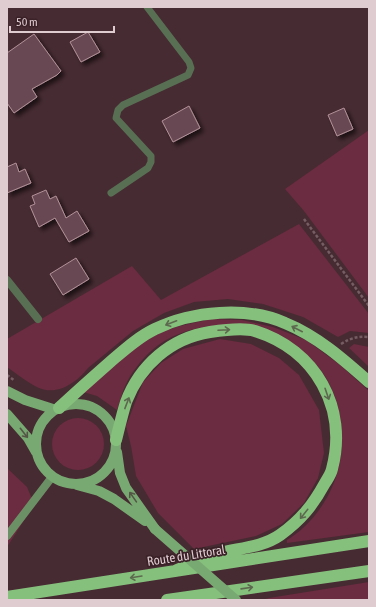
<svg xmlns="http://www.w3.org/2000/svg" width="376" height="607" font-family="'Asap Condensed',sans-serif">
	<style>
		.green { fill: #6b2b40 }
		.building { fill: #684a52; stroke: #b3919a; filter: url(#shadow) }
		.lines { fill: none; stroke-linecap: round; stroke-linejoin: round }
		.path { stroke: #765d64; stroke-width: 2.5; stroke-dasharray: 3 2; stroke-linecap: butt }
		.lane { stroke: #586f54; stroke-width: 7 }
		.street { stroke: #586f54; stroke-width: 8 }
		.secondary { stroke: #6b9065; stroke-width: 8 }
		.primary { stroke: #79a972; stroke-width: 10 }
		.highway { stroke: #86c07d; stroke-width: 12 }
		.primary-bridge { stroke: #79a972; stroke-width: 10 }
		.oneway { stroke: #5d694e }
		.oneway2 { stroke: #545746 }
		.labels { text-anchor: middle; stroke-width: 3.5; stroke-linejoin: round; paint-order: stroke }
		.street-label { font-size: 13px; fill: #dfccd1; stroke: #3b2128 }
	</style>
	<defs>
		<filter id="shadow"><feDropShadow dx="3.5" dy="3.5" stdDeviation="2" flood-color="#0009"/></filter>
	</defs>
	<rect width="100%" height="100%" fill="#462b32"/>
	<path class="green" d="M369,130V298L304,211L285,189Z
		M299,224L369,314V333L350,331L338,337L303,317L263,304L228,299L194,302L164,313L133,331L88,368C77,382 58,396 39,388C28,383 17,374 7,367V339L132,266L161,300Z
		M212,319L242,320L273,327L306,340L339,364L369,391V532L287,543V540C314,524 335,492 340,461C347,413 333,367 288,342C283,339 278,334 272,333C262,329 245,329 233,328C227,327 219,325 212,326C191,328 167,336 151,351C142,359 131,373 126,384C122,392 120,402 117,410L97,396L83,392C105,373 130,348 156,335C173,326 193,323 212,319Z
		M220,339L251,344L279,358L299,375L319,410L324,453L318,478L304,503L282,524L256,536L194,549L158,513L136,476L131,446L126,426L143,382L161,363L183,349Z
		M354,344L369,347V367L349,348Z
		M52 444a26 26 0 1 1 52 0a26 26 0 1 1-52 0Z
		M7,468L27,487L32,499L30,511L7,547Z
		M369,582V600H262L269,598Z"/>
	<path class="building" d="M88,32L100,52L81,62L70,42Z
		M34,34L61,71L57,75L32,89L37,97L14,113L7,103V53Z
		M189,106L200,128L173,142L162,121Z
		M344,108L353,129L337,136L328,115Z
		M16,163L19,172L25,169L31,183L7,193V167Z
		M46,190L50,199L56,196L66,218L77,211L89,231L69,242L55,218L39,227L30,206L35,204L32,196Z
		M76,258L89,279L63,295L50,274Z"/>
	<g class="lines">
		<path class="path" d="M304,219L369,306
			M341,344C351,338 357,336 369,337
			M7,375L15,381"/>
		<path class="lane" d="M111,193L148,168L151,162V156L116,118L118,110L123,105L188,75L191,68L189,62L147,7"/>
		<path class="street" d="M7,280L38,319"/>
		<path class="secondary" d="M7,536L52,477"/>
		<path class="primary" d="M7,391L25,400L53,409
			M36 444a40 40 0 1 1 80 0a40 40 0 1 1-80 0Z
			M7,414L28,438L36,452
			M117,452L120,473L126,488L155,529
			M77,485L99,491L114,499L145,521"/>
		<path class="highway" d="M59,408C75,393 92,378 109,363C123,351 138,337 155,329C192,311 247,306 285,323C317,336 343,359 369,382
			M116,440C119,428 122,415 126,402C140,365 171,338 210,332C223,330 243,327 255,331C316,350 348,408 332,469C331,474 328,478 325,483C313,505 301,520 280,535C263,547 240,548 220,553C204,557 189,565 175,571
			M7,597L369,541
			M167,600L369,571"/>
		<path class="primary-bridge" d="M155,529L236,600"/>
	</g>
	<defs><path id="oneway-shaft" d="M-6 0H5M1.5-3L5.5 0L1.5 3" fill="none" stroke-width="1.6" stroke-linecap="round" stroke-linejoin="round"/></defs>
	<g class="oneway">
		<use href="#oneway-shaft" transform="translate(171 323) rotate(159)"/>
		<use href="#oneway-shaft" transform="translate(297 329) rotate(-153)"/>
		<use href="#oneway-shaft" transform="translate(224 330) rotate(-3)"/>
		<use href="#oneway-shaft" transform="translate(327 394) rotate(71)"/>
		<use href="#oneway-shaft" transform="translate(127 403) rotate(-69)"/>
		<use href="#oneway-shaft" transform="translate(304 514) rotate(129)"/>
		<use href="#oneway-shaft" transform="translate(136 577) rotate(171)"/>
		<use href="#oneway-shaft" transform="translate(247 588) rotate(-8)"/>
	</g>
	<g class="oneway2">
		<use href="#oneway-shaft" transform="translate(24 433) rotate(52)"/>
		<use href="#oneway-shaft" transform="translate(133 497) rotate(-125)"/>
	</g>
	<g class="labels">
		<g class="street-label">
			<text transform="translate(186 555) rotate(-9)" y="5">Route du Littoral</text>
		</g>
	</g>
	<rect width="376" height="607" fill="none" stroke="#dfccd1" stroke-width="16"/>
	<path d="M10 26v6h104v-6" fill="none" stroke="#dfccd1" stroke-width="2"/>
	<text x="16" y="26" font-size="12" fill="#dfccd1" stroke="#3b2128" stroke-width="3" paint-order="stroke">50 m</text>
</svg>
